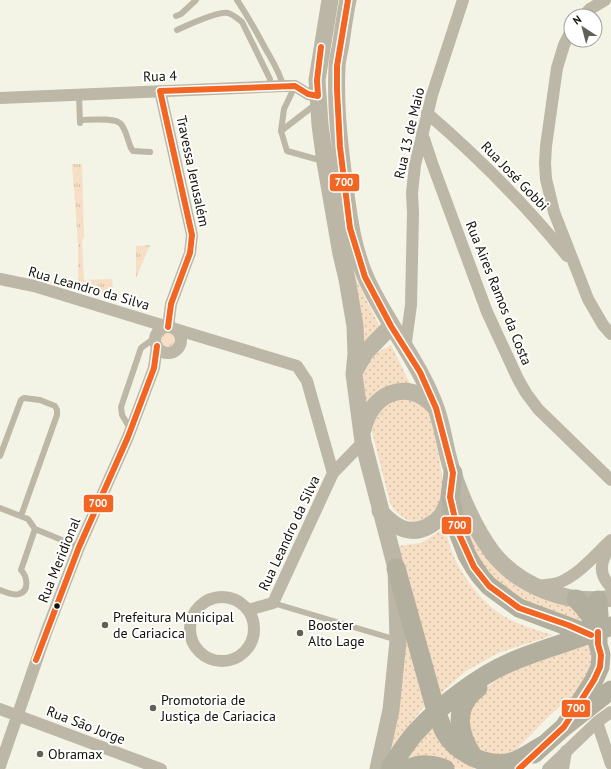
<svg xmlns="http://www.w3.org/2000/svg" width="611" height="769" font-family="'PT Sans',sans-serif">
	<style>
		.grass { fill: url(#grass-tufts) }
		.garden { fill: url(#garden-dots) }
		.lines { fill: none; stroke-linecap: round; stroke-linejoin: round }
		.service { stroke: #bcb7a6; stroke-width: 6 }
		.minor { stroke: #bcb7a6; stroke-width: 12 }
		.secondary { stroke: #bbb6a5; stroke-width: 17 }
		.primary { stroke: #b3af9e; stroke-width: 19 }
		.bus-1-casing { stroke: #fff; stroke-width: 9 }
		.bus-1 { stroke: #f26522; stroke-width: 6 }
		.bus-dot { fill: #121209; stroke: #fff; stroke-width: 1.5 }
		.poi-dot { fill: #616156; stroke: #fff; stroke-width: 1.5 }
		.labels { text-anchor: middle; stroke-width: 4; stroke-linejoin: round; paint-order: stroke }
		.street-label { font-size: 14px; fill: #121209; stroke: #fff }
		.poi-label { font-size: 14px; fill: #121209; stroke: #fff; text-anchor: start }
		.line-badge { stroke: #fff; stroke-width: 1.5 }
		.badge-label { font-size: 11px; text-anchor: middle; font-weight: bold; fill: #fff }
	</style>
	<defs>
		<pattern id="grass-tufts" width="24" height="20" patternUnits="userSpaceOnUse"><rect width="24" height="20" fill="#f6dfc4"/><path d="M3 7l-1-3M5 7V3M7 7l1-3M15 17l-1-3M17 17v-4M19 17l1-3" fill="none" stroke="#d2bea7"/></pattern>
		<pattern id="garden-dots" width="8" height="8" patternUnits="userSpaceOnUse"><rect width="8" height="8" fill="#f6dfc4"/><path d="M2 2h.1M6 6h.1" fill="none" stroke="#d2bea7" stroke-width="1.8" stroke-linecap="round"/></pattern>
	</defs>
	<rect width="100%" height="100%" fill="#f3f3e6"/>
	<path class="grass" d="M72,164H82L84,237L82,240L84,280L112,279L113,290L111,295L80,287L78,285V242Z
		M150,245L136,278V246Z
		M162,330L180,334V344L174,351C159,355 151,340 162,330Z"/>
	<path class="garden" d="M348,263L381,329L364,346Z
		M391,345L412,388L363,412C362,400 357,376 364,366C370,356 382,350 391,345Z
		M399,397L422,403L432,416L444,488L440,508C435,512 430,517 424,520C411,526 396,515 390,503L372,432C372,410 382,407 399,397Z
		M456,501L477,542L573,606L581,616L580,621L511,598L471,554Z
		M445,528C447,536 449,544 452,552C459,572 479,598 496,611C512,623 534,629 553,635L498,653L466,671L440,694L398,546L421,543Z
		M404,621L426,705C410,722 399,740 388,760Z
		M592,642L597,655L581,690L550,715L516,750L503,755H489L477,748L464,717C471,708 478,695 486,688C515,663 557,655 592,642Z
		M434,718L457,759L475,769L399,767Z"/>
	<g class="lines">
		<path class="service" d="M237,0C247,15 256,31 264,46C271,59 280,72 283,86
			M176,16L181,14L196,0
			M177,30C188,25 218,11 228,13C234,15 238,19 242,22L270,79V86
			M295,86L284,109L281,131L287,151L323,161
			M79,95L80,123
			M80,120C89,120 115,117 121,124C126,130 128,141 131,148L133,151L150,152
			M281,131L316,104
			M131,430L122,415L121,407L141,348L156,337
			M0,456L21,400L24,398L40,400L55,406L57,410V415L21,516
			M0,508L28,519L35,529L79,547
			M0,590C5,592 13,596 19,594C30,591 27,576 21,570L35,529
			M273,603L397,640"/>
		<path class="minor" d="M583,16L590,9L605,0
			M571,31L564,45L557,68L546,146L545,163L546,179L554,212L588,299L603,325L611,334
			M0,98L283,86H295L308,94L318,96
			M427,113C478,157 525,204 567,256
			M422,133L432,163L487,312L518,379L526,393L538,409L611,480
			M0,279L34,286L168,327L171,304L190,253L192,235L160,91
			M155 340a13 13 0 1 1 26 0a13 13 0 1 1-26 0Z
			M175,329L297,366L307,381L333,473
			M405,349L411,305L413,213L412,193L415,165L432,95L463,0
			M610,545C602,561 596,572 611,587
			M536,586C543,585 551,585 558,583C579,575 595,555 611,540
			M190 629a32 32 0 1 1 64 0a32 32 0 1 1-64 0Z
			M248,610L273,603L333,473L363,442
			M0,709L161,769
			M597,722L611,764
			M0,766L47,630L79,547L128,437L154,368L157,346
			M548,769L597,722L611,712
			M563,769L566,751"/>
		<path class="secondary" d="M330,0L317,80L320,125L325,162L341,254L347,279L355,326L356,354L354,374L363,442L396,568L398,641L391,710L378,769
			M348,0C345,14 343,29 341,43C340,51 337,59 337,68C335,107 340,148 345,187C349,217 353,249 366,278C386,323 419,361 436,408C443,427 445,448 451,467C460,494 475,529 492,552C518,586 569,606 611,598
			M356,369L365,353L391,326
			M363,430C370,394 407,377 434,406
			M380,511C393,526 408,536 427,527C433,524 438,520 442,515C445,509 448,503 450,497"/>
		<path class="primary" d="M453,473L450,497L458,532L467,555L474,567L481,577L489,586L519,608L591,635
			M396,568L436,711C439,718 441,725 444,731C455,752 483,766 507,763C520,761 532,751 543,745
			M576,599C585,608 592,616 597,629
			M564,727L594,680L600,667L601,655L598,644V632L599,616L598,600
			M534,754L564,727L611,690
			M473,756C458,733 452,707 478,688
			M390,769C398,756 406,743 416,732C439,706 480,675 511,662C543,648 578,640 611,626
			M409,769C419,763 435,764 445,769"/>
		<defs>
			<path id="bus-1" d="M348,0L337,66V90L340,147L350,228L365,277L391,326L420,372L436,408L453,473L450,497L458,532L474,567L489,586L519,608L568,625L591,635
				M168,327L171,304L190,253L192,235L160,91L295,86L308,94L318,96L317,80L321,47
				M36,660L79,547L128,437L154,368L157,346
				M519,769L564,727L594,680L600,667L601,655L598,644V632"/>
		</defs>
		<use href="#bus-1" class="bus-1-casing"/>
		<use href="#bus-1" class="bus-1"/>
	</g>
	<circle class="bus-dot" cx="57" cy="606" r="3.5"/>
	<g class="poi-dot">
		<circle cx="105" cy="625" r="4"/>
		<circle cx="300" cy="633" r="4"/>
		<circle cx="153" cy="708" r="4"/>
		<circle cx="40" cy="754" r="4"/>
	</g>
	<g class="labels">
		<g class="street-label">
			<text transform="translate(160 76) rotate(-2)" y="5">Rua 4</text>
			<text transform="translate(409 133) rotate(-77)" y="5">Rua 13 de Maio</text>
			<text transform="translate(193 171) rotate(78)" y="5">Travessa Jerusalém</text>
			<text transform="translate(515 176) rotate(46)" y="5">Rua José Gobbi</text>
			<text transform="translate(89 288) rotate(16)" y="5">Rua Leandro da Silva</text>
			<text transform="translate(499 293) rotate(68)" y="5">Rua Aires Ramos da Costa</text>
			<text transform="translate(289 533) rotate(-65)" y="5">Rua Leandro da Silva</text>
			<text transform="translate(59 560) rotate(-68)" y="5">Rua Meridional</text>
			<text transform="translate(86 725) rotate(21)" y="5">Rua São Jorge</text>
		</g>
		<g class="poi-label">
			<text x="113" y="622">Prefeitura Municipal<tspan x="113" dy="16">de Cariacica</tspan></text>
			<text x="308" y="630">Booster<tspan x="308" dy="16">Alto Lage</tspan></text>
			<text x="161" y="705">Promotoria de<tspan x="161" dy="16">Justiça de Cariacica</tspan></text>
			<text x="48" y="759">Obramax</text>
		</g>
	</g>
	<g class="line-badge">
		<rect x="329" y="173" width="31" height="19" rx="4" fill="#f26522"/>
		<rect x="83" y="494" width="31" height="19" rx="4" fill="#f26522"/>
		<rect x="441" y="516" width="31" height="19" rx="4" fill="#f26522"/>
		<rect x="561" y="699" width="30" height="19" rx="4" fill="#f26522"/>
	</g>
	<g class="badge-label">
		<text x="344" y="186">700</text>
		<text x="98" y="507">700</text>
		<text x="457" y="529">700</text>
		<text x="576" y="712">700</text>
	</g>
	<g transform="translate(583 28) rotate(324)"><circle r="19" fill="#ffffff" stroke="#a0a09d"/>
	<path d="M0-3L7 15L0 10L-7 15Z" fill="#616156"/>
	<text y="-6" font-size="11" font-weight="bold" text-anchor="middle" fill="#121209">N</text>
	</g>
</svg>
